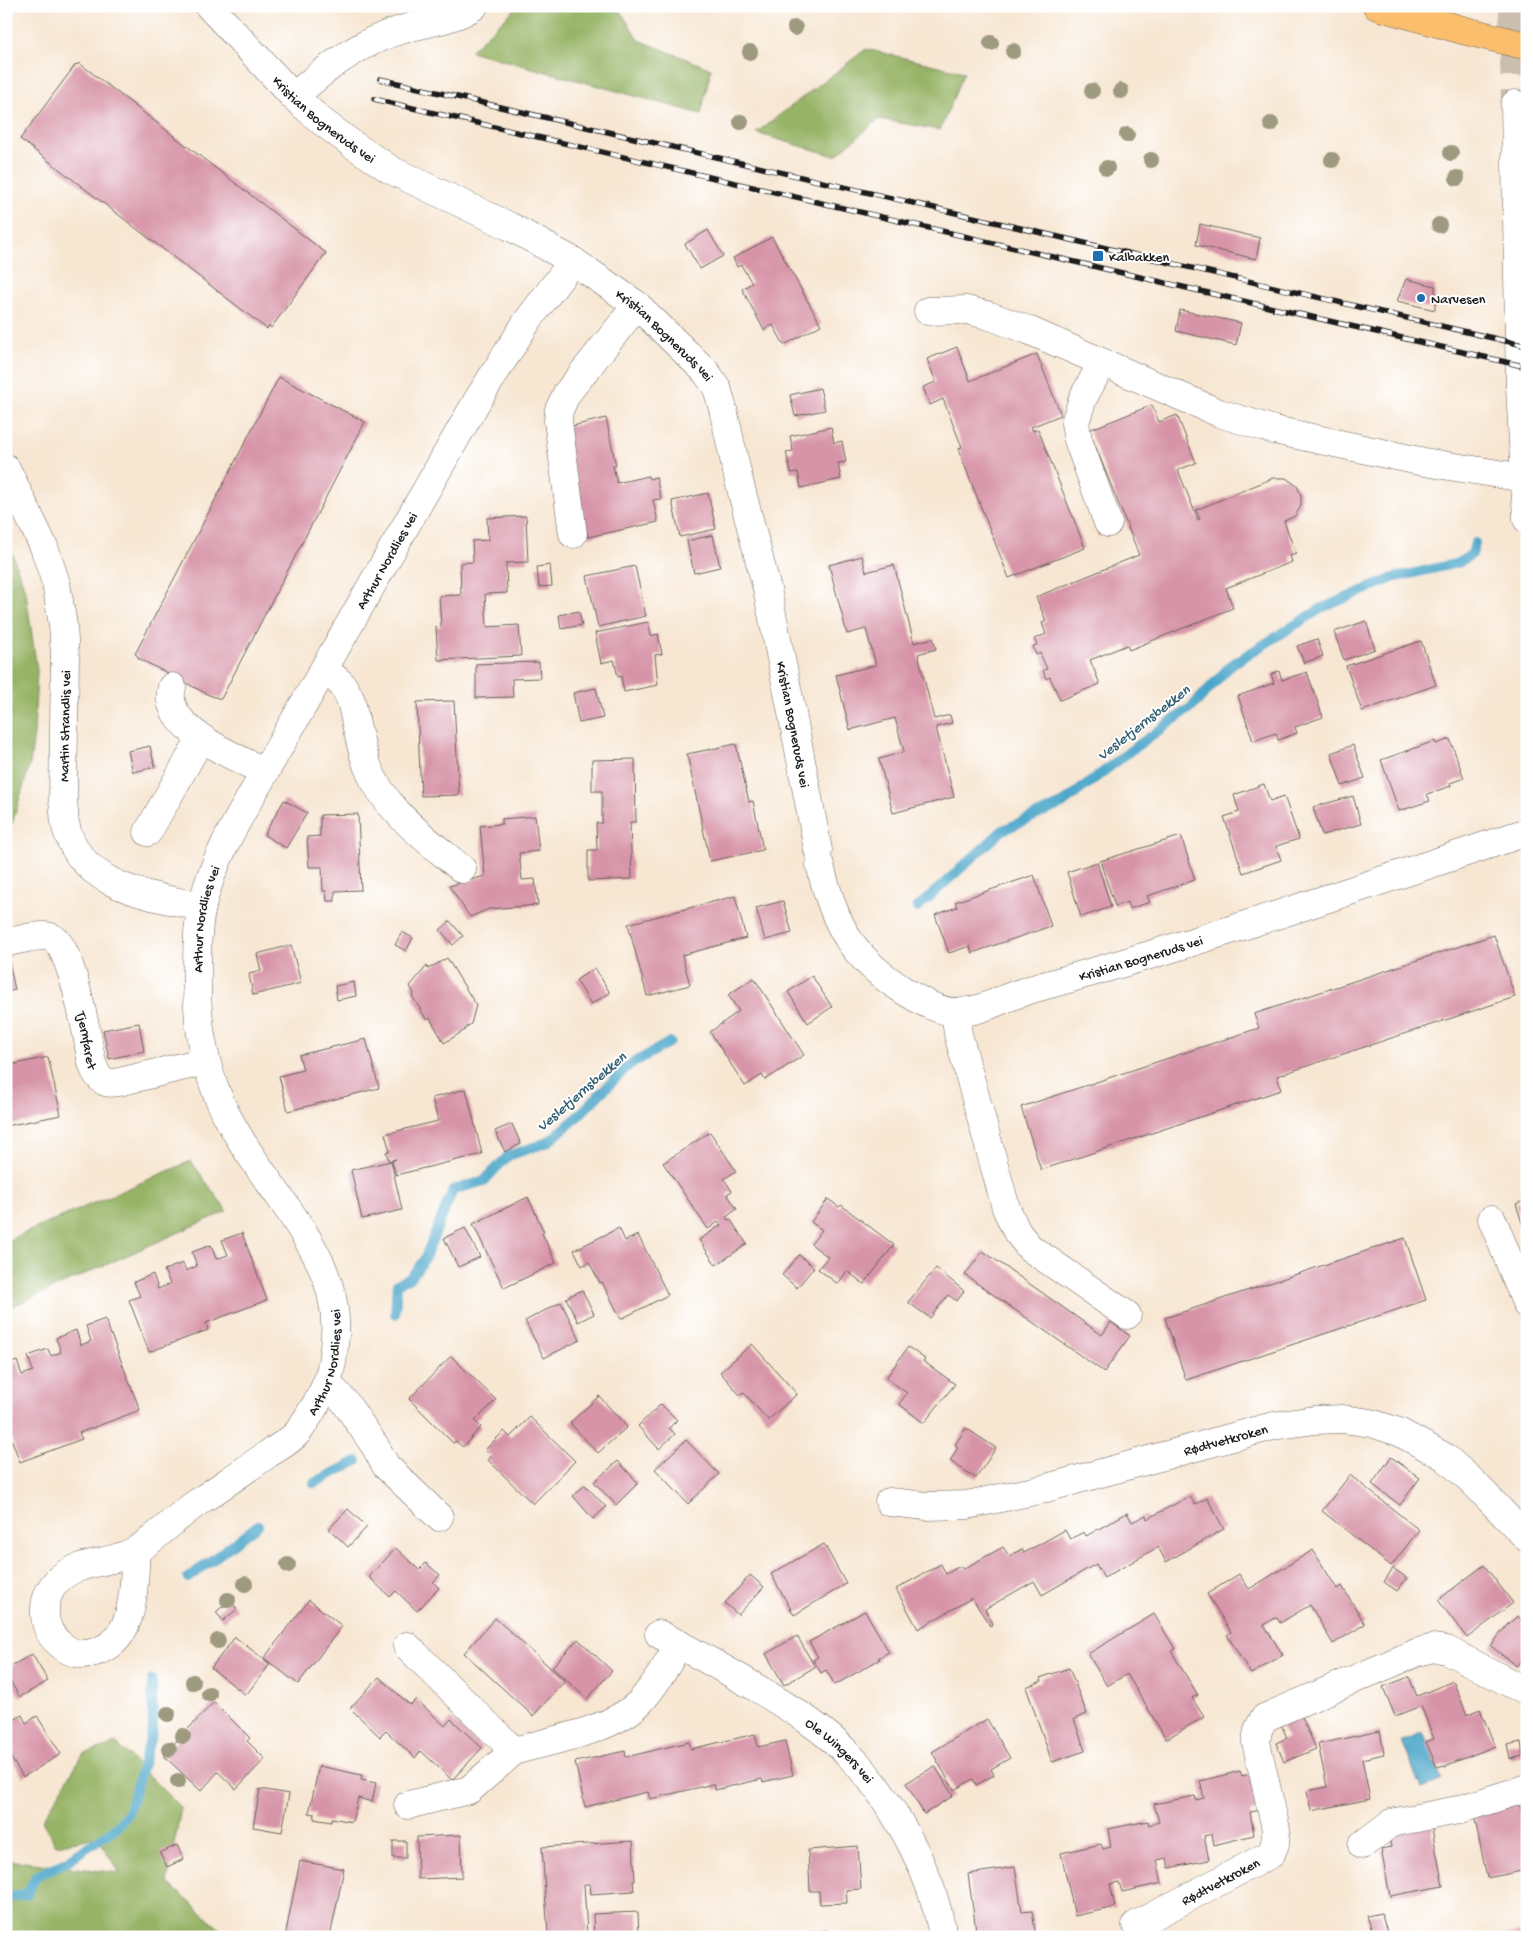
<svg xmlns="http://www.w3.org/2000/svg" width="1533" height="1943" font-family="'Gochi Hand',sans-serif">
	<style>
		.forest { fill: #97b466; stroke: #5a6841 }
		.water { fill: #4ba6c9; stroke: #346172 }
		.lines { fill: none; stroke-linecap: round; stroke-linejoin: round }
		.stream { stroke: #4ba6c9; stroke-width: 10 }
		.building { fill: #d794a8 }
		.minor-tunnel { stroke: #cbbeae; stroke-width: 28; stroke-dasharray: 28 14; stroke-linecap: butt }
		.minor-casing { stroke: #69635c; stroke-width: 29 }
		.highway-casing { stroke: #69635c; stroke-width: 29 }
		.minor { stroke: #fff; stroke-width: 28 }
		.highway { stroke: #fabe6d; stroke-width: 28 }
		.rail-casing { stroke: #1c1c1c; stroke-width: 5.5 }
		.rail { stroke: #fff; stroke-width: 4; stroke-dasharray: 11; stroke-linecap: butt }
		.tree { fill: #9e9a7f }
		.poi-dot { fill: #1f6fb2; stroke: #fff; stroke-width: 2 }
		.labels { text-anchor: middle; stroke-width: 4; stroke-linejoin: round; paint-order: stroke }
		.street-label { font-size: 14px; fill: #1c1c1c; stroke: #fff }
		.poi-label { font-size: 14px; fill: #1c1c1c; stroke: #fff; text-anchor: start }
		.water-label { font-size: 15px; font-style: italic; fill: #346172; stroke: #fff }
	</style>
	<rect width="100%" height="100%" fill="#fff"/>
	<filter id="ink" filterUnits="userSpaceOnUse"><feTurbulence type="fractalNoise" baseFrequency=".02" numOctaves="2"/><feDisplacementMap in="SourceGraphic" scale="10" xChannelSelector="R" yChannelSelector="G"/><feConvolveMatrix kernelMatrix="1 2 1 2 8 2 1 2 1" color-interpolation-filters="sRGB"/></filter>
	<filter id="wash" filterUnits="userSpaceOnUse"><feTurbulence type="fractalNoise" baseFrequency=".0096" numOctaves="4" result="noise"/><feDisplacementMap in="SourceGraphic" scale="20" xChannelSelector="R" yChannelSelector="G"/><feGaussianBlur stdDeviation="1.12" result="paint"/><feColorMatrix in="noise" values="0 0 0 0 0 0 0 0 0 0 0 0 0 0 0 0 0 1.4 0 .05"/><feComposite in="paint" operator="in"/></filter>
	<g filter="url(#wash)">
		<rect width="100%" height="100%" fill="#f7e6d2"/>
		<path class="forest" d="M518,6H617L639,40L711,69L701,114L470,51Z
			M866,49L964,72L940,130L879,119L835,156L756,133Z
			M6,536L26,593L37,670L34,734L30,764L12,824L6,828Z
			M191,1161L227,1211L6,1309V1241Z
			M116,1743L181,1808L167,1882L229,1937H6V1860L120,1873L97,1837L56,1845L42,1821L83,1754Z"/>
		<path class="water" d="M1423,1732L1442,1780L1421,1789L1402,1741Z"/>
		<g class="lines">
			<path class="stream" d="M917,908L1003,830L1062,804L1130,751L1193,706L1231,665L1322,608L1393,578L1458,563L1472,554L1475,543
				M395,1314L397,1284L410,1278L424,1260L453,1190L484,1181L508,1156L548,1142L573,1121L628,1066L670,1042
				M314,1483L357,1461
				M188,1578L258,1525
				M6,1898L27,1894L36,1876L66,1862L117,1827L129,1811L153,1729L152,1680"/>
		</g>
		<g id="blocks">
			<path class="building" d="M79,63L326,253L271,328L269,326L267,329L20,139L76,64L77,65Z
				M6,190L12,199L6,203Z
				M1200,224L1260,238L1256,259L1196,245Z
				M708,230L723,256L700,269L685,244Z
				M772,237L821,325L784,345L773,325L764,330L742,289L752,283L741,265L737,267L733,258Z
				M1406,279L1435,286V310L1397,301Z
				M1180,310L1241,323L1236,345L1176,331Z
				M957,347L970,381L1037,354L1061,415L1031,427L1033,431L1038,429L1085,548L1009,578L962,459L959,448L962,447L943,399L930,405L923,387L936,382L927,359Z
				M279,377L365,422L221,699L209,695L138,658V656L135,654Z
				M820,388L825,410L795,416L790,395Z
				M1152,405L1159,422L1177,415L1196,463L1178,470L1198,520L1200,519L1196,510L1273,478H1286L1297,486L1301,495V506L1295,516L1284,521L1296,554L1290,556L1292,562L1226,588L1233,608L1129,650L1127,645L1090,660L1100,684L1060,700L1050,677L1046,679L1043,670L1047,669L1040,653L1036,655L1033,646L1037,645L1034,639L1046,634L1042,623L1046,621L1036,597L1139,555L1089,430Z
				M606,418L616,466H613L617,483L648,476L649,479L656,477L661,499L653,500L658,522L588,537L564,428Z
				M831,427L834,443L842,441L846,462L838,463L841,479L801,488L798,472L791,473L786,452L793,451L790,436Z
				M708,493L716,529L680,537L672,501Z
				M526,516L528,562L506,563L507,593L485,594L487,627L519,625L521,656L438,660L436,627L441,626L439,596L461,595L460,563L473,562L472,541L488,540L487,518Z
				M713,535L720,567L694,573L687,541Z
				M862,556L866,572L894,565L914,643L933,638L936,649L918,654L934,719L950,715L952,723L936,727L954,797L893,813L879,759L904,752L895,718L850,730L836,675L876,665L866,629L847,634L829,565Z
				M550,565L552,586L539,587L537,567Z
				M635,566L646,616L598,627L587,576Z
				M579,611L582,625L561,629L559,615Z
				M1366,621L1375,649L1344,660L1334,632Z
				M648,622L651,636L658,634L662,654L655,655L658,685L624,692L621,676L618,677L614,660L601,663L595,633Z
				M1317,639L1323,656L1304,663L1297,646Z
				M1421,641L1436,685L1362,711L1346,666Z
				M539,662L540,678L512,679L513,697L476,698V664Z
				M1279,671L1282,680L1307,672L1323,717L1295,727L1297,733L1278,740L1276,733L1253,741L1238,696L1274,683L1271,674Z
				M596,688L603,718L579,723L573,693Z
				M454,701L459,795L421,796L417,702Z
				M1450,739L1464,778L1450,783L1451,786L1427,794L1430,801L1399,811L1381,760L1435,741L1436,744Z
				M736,744L749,802L753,801L763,850L710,861L687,754Z
				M1353,745L1365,778L1342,786L1331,753Z
				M150,746L155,767L133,772L128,751Z
				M635,759L636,822H630L632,879L588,881V850H597L596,823H602V791H592V760Z
				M1264,784L1270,801L1284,796L1299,839L1276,846L1281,860L1243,873L1224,817L1239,812L1234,795Z
				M1353,796L1361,824L1322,835L1313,807Z
				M284,800L307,813L286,848L264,835Z
				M358,814L361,890L335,891V901H327L326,891H323L322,867H309L307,837L320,836V815Z
				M535,816L539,851L519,853L522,880L535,879L538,905L489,909L470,917L449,886L485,876L480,826L502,824V819Z
				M1181,836L1195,880L1147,896L1150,902L1129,909L1127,902L1115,906L1100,861Z
				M1097,862L1111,907L1081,917L1067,872Z
				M1034,875L1051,926L972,953L970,946L949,953L935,915L957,907L955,902Z
				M735,896L746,938L682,955L690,985L647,996L628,924Z
				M783,901L792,933L765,940L756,908Z
				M450,921L463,936L453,945L440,930Z
				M402,932L413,938L406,951L395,945Z
				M1494,935L1515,997L1277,1076L1281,1090L1041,1170L1021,1107L1259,1028L1254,1014Z
				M6,937L11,957H8L15,990L6,992Z
				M291,945L301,983L253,995L249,974L261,971L257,954Z
				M447,958L476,1005L471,1024L465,1028V1030L444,1043L430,1018L427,1020L412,996L414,994L410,986L427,966L428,969Z
				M595,968L610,993L591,1004L576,980Z
				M812,976L832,1007L808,1023L788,992Z
				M754,978L804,1055L765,1080L762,1075L745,1086L710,1032L739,1011L728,995Z
				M354,982L356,996L337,1000L335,986Z
				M139,1023L144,1051L109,1059L103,1030Z
				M366,1039L379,1088L288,1111L279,1076L303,1070L299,1055Z
				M48,1057L61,1115L6,1126V1066Z
				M466,1089L482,1154L396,1175L392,1161L396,1159L389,1161L386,1152L390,1151L385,1134L438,1121L432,1098Z
				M512,1124L521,1144L505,1152L495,1131Z
				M710,1132L736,1171L724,1179L732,1191L727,1194L737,1209L726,1217L728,1220L730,1219L747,1244L716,1265L699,1240L721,1225L718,1222L708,1229L663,1163Z
				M391,1161L402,1210L362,1219L351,1170Z
				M528,1197L544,1232L542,1233L556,1263L504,1288L473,1224Z
				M828,1199L839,1207L841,1205L894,1245L864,1284L847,1271L838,1284L818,1269L828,1257L811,1244L822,1230L811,1222Z
				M1527,1200V1235H1526L1516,1204Z
				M465,1228L480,1257L458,1267L444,1238Z
				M619,1228L625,1241L638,1235L668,1295L621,1319L602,1282L600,1283L589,1262L582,1266L574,1250Z
				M242,1233L267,1300L206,1323L208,1330L149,1352L129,1300L140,1296L134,1282L153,1274L158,1289L170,1284L164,1270L183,1263L186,1271L197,1266L192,1252L211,1245L216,1259L228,1255L222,1240Z
				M1405,1238L1426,1300L1186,1380L1165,1318Z
				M983,1251L1102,1335L1111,1322L1130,1336L1104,1372L965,1275Z
				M799,1255L814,1267L797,1288L782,1275Z
				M936,1268L964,1291L957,1301L948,1295L930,1318L908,1302Z
				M582,1290L594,1314L578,1322L566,1298Z
				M561,1302L580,1340L544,1358L525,1321Z
				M105,1319L140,1410L79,1433L82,1439L20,1462L6,1425V1365L17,1361L22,1375L33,1371L28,1356L48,1349L51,1356L61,1352L56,1338L76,1330L81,1345L91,1341L86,1326Z
				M752,1344L797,1394L768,1420L743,1392L740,1395L720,1372Z
				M908,1347L925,1359L923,1361L955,1384L924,1423L899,1404L907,1393L886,1378Z
				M451,1356L496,1400L475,1421L481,1427L463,1447L456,1441L453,1443L409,1399Z
				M599,1396L627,1427L598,1453L570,1423Z
				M661,1404L677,1420L669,1428L675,1434L659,1449L638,1426Z
				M530,1417L575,1461L533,1504L488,1460L491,1456L485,1450L504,1431L510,1437Z
				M966,1428L996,1448L976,1478L950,1461L958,1447L955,1445Z
				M686,1440L719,1474L688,1504L655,1469Z
				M1391,1457L1420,1478L1400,1505L1372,1484Z
				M618,1461L638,1483L616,1505L594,1482Z
				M1350,1475L1419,1530L1391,1566L1322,1511Z
				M585,1485L606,1507L593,1519L573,1496Z
				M1190,1496L1195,1505L1207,1498L1224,1529L1166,1562L1158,1547L1104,1578L1096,1564L1042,1595L1034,1581L985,1609L993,1624L990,1626L972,1598L918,1629L896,1589L941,1564L946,1574L960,1566L963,1569L1003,1547L1009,1556L1022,1549L1024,1553L1065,1530L1070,1539L1084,1532L1086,1536L1127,1513L1132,1522L1146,1515L1147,1519Z
				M348,1509L367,1527L348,1547L329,1529Z
				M824,1544L846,1584L794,1615L771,1574Z
				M396,1548L419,1570L426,1563L440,1575L433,1582L439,1588L417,1611L396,1591L390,1597L369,1577Z
				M1313,1550L1337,1589L1342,1586L1365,1624L1333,1644L1310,1605L1280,1623L1277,1617L1264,1625L1283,1655L1251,1674L1227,1635L1231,1632L1207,1594L1239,1574L1249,1589Z
				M1484,1565L1513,1603L1467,1638L1438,1600Z
				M1393,1568L1407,1578L1397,1591L1384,1582Z
				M750,1575L764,1587L738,1615L725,1603Z
				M230,1600L237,1609L223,1621L216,1612Z
				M309,1600L342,1626L298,1684L264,1658Z
				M865,1611L889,1652L878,1658L880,1659L835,1685L826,1670L821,1673L813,1660L818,1657L809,1642Z
				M1154,1614L1175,1649L1171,1651L1198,1695L1192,1698L1204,1717L1166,1739L1127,1674L1107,1686L1088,1654Z
				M1518,1616L1527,1627V1653L1516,1666L1491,1646L1507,1625Z
				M495,1618L565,1681L533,1716L464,1653Z
				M797,1636L815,1667L784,1685L766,1654Z
				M235,1637L270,1664L246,1695L211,1668Z
				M578,1639L612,1671L587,1699L552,1667Z
				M32,1654L48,1681L20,1697L6,1675V1669Z
				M1069,1668L1087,1714L1074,1719L1085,1751L1052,1762L1026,1687L1042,1681L1040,1678Z
				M379,1677L410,1705L416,1699L445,1726L451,1719L482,1748L452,1780L421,1751L415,1758L386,1731L380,1737L350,1708Z
				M1409,1677L1417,1696L1453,1681L1467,1715L1480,1709L1495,1746L1445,1766L1444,1765L1437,1767L1426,1742L1434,1739L1421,1706L1395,1716L1383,1687Z
				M214,1702L250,1738L247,1741L265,1759L236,1789L218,1772L201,1791L163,1755Z
				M22,1715L26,1723L37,1716L61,1754L23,1777L6,1750V1725Z
				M1301,1715L1316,1749L1284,1762L1276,1743L1287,1738L1281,1724Z
				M987,1719L1010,1758L991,1769L994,1775L976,1785L973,1779L954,1790L932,1752Z
				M1380,1731L1384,1754L1362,1759L1370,1799L1311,1811L1307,1791L1327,1787L1318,1744Z
				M755,1734L758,1747L785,1741L793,1775L763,1782L762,1779L715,1790L713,1784L650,1799L648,1792L585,1807L575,1762L625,1751L626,1757L689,1742L691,1749Z
				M1521,1742L1523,1756L1510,1759L1507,1745Z
				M319,1766L362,1775L361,1780L376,1783L372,1802L358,1798L352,1822L332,1818L331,1822L314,1819L315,1814L309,1813Z
				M935,1766L953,1796L924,1814L906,1783Z
				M1240,1771L1242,1776L1254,1773L1262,1810L1250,1812L1254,1835L1214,1845L1212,1834L1204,1836L1209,1860L1169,1868L1167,1858L1157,1860L1162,1883L1122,1892L1119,1882L1110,1884L1115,1907L1075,1916L1061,1853L1101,1844L1103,1849L1111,1847L1108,1829L1148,1821L1149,1825L1159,1822L1154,1804L1195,1796L1196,1800L1204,1798L1200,1781Z
				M260,1789L289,1794L282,1832L253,1827Z
				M1519,1801L1527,1840V1870L1487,1878L1473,1810Z
				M1431,1824L1443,1886L1390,1896L1381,1849L1391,1847L1388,1832Z
				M461,1835L462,1877L418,1879L417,1837Z
				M393,1841H406V1858H393Z
				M633,1841L635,1881H633L634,1891L591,1894L590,1884H584L587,1933L548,1935L542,1847Z
				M177,1845L184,1859L167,1867L160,1853Z
				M858,1846L861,1889L846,1890L847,1903L820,1904L819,1891H810L808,1850Z
				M300,1861L344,1869L330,1937H285Z
				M1015,1867L1022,1912L1032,1911L1036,1937H977L968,1874Z
				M638,1912L639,1937H594L593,1914Z
				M1381,1913L1389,1937H1374L1367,1916Z
				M828,1930L829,1937H782V1935Z
				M1527,1930V1937H1499V1936Z"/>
		</g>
	</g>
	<g filter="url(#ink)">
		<use href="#blocks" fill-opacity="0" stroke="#69635c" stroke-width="1"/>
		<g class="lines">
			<path class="minor-tunnel" d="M1513,6L1515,104"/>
			<defs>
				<g id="minor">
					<path id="s1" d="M209,6L294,97L320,120L352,144L391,170L509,226L573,261L637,305L706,372L717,388L723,409L738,477L767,589L791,708L818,850"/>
					<path d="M294,97C324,69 362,41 401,30C425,22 452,21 474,6"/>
					<path d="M1515,104L1520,387L1527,519"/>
					<path d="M928,311L967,310L990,316L1028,330L1219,413L1274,430L1424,462L1524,478"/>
					<path d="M1102,363L1083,398L1075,423L1078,440L1108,523"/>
					<path d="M6,468L44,547L56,583L63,625L65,657L63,800C64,808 64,816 65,823C79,888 148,895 202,907"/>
					<path d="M573,534L558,421L559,410L567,393L637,305"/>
					<path d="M324,670C340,681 343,683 351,701C356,723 360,745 367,765C384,810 426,839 462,869"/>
					<path d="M172,687C160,728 236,757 265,772"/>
					<path d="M148,832L201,738"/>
					<path id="s2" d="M820,865C835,927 852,958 906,992C920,1001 938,1011 955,1012C978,1013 997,1001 1017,994C1031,989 1046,985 1061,981C1218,937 1372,883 1527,832"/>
					<path id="s3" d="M13,941C24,939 39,934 51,937C69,942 83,1017 87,1035C90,1049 90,1069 101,1079C106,1084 113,1083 119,1082L206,1061"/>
					<path d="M955,1012L958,1034L1006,1208L1017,1232L1030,1248L1127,1315"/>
					<path d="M1492,1219L1527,1305"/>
					<path d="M327,1383L345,1402L375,1446L386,1466L439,1517"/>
					<path id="s4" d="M889,1502L927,1506L967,1505L1039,1490L1273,1426L1315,1420L1343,1419L1371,1423L1399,1432L1445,1457L1472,1481L1527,1538"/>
					<path id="s5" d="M136,1551C133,1585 137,1641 95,1652C83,1656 71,1654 61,1645C40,1629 40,1598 58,1580C79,1559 114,1565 138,1549C159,1536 176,1517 197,1503C220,1487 244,1471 268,1454C277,1448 291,1441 298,1432C306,1421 321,1397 326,1384C332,1370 334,1351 335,1336C339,1281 308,1238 279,1196C260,1169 240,1142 225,1112C204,1069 196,1022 197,974C197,952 197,928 202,906C213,858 241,814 265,772L477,401L528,320L573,261"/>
					<path id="s6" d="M659,1634C692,1651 724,1669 755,1687C788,1707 822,1727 848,1754C871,1777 890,1805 906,1834C924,1867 937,1899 943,1937"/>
					<path d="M407,1646L514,1751C552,1740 610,1731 638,1704C655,1687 667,1664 679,1644"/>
					<path d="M408,1805L469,1790L514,1751"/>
					<path d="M1362,1845L1391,1823L1458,1810L1527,1788"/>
					<path id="s7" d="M1136,1925L1271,1854L1275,1844L1276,1829L1256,1742L1258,1730L1264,1718L1418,1652L1434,1648L1447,1650L1527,1692"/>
				</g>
				<path id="highway" d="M1377,6L1466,31L1527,46"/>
			</defs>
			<use href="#minor" class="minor-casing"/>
			<use href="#highway" class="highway-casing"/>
			<use href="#minor" class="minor"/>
			<use href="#highway" class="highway"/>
			<defs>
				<path id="rail" d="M380,79L1527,346
					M374,99L1527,367"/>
			</defs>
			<use href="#rail" class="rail-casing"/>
			<use href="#rail" class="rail"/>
		</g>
		<g class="tree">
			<circle cx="795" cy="28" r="8"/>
			<circle cx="991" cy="43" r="8"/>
			<circle cx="1013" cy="51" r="8"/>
			<circle cx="750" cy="52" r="8"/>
			<circle cx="1092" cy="91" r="8"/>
			<circle cx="1121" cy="91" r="8"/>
			<circle cx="741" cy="122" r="8"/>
			<circle cx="1271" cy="124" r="8"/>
			<circle cx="1127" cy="135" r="8"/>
			<circle cx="1451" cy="153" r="8"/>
			<circle cx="1151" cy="160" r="8"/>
			<circle cx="1332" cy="160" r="8"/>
			<circle cx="1107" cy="168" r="8"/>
			<circle cx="1457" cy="178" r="8"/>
			<circle cx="1439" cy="225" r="8"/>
			<circle cx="288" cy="1565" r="8"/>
			<circle cx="245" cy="1584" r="8"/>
			<circle cx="228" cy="1600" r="8"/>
			<circle cx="218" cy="1641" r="8"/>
			<circle cx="193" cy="1682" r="8"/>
			<circle cx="209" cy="1694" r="8"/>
			<circle cx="168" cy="1714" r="8"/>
			<circle cx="183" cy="1736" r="8"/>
			<circle cx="169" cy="1749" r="8"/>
			<circle cx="178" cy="1781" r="8"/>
		</g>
	</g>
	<g class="poi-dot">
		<rect x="1092" y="250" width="12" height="12" rx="2.5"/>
		<circle cx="1421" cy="298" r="5"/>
	</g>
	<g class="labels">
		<g class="street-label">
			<text dy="5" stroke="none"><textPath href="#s1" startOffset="162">Kristian Bogneruds vei</textPath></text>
			<text dy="5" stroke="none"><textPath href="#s1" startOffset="568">Kristian Bogneruds vei</textPath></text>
			<text dy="5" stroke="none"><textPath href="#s5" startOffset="1474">Arthur Nordlies vei</textPath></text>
			<text dy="5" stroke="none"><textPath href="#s1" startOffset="988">Kristian Bogneruds vei</textPath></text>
			<text transform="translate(64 726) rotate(-89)" y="5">Martin Strandlis vei</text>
			<text dy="5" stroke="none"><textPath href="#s5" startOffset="1069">Arthur Nordlies vei</textPath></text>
			<text dy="5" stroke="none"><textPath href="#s2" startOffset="406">Kristian Bogneruds vei</textPath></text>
			<text dy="5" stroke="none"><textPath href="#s3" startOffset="150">Tjernfaret</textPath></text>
			<text dy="5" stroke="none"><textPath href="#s5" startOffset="589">Arthur Nordlies vei</textPath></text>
			<text dy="5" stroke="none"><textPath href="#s4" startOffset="345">Rødtvetkroken</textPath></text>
			<text dy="5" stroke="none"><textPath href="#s6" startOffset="216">Ole Wingers vei</textPath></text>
			<text dy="5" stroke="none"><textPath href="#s7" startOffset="95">Rødtvetkroken</textPath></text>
		</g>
		<g class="poi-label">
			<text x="1109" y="261">Kalbakken</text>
			<text x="1431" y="303">Narvesen</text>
		</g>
		<g class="water-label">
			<text transform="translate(1143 722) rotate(-38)" y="5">Vesletjernsbekken</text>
			<text transform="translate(581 1091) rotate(-41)" y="5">Vesletjernsbekken</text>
		</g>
	</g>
	<rect width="1533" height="1943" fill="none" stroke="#fff" stroke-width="25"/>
</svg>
